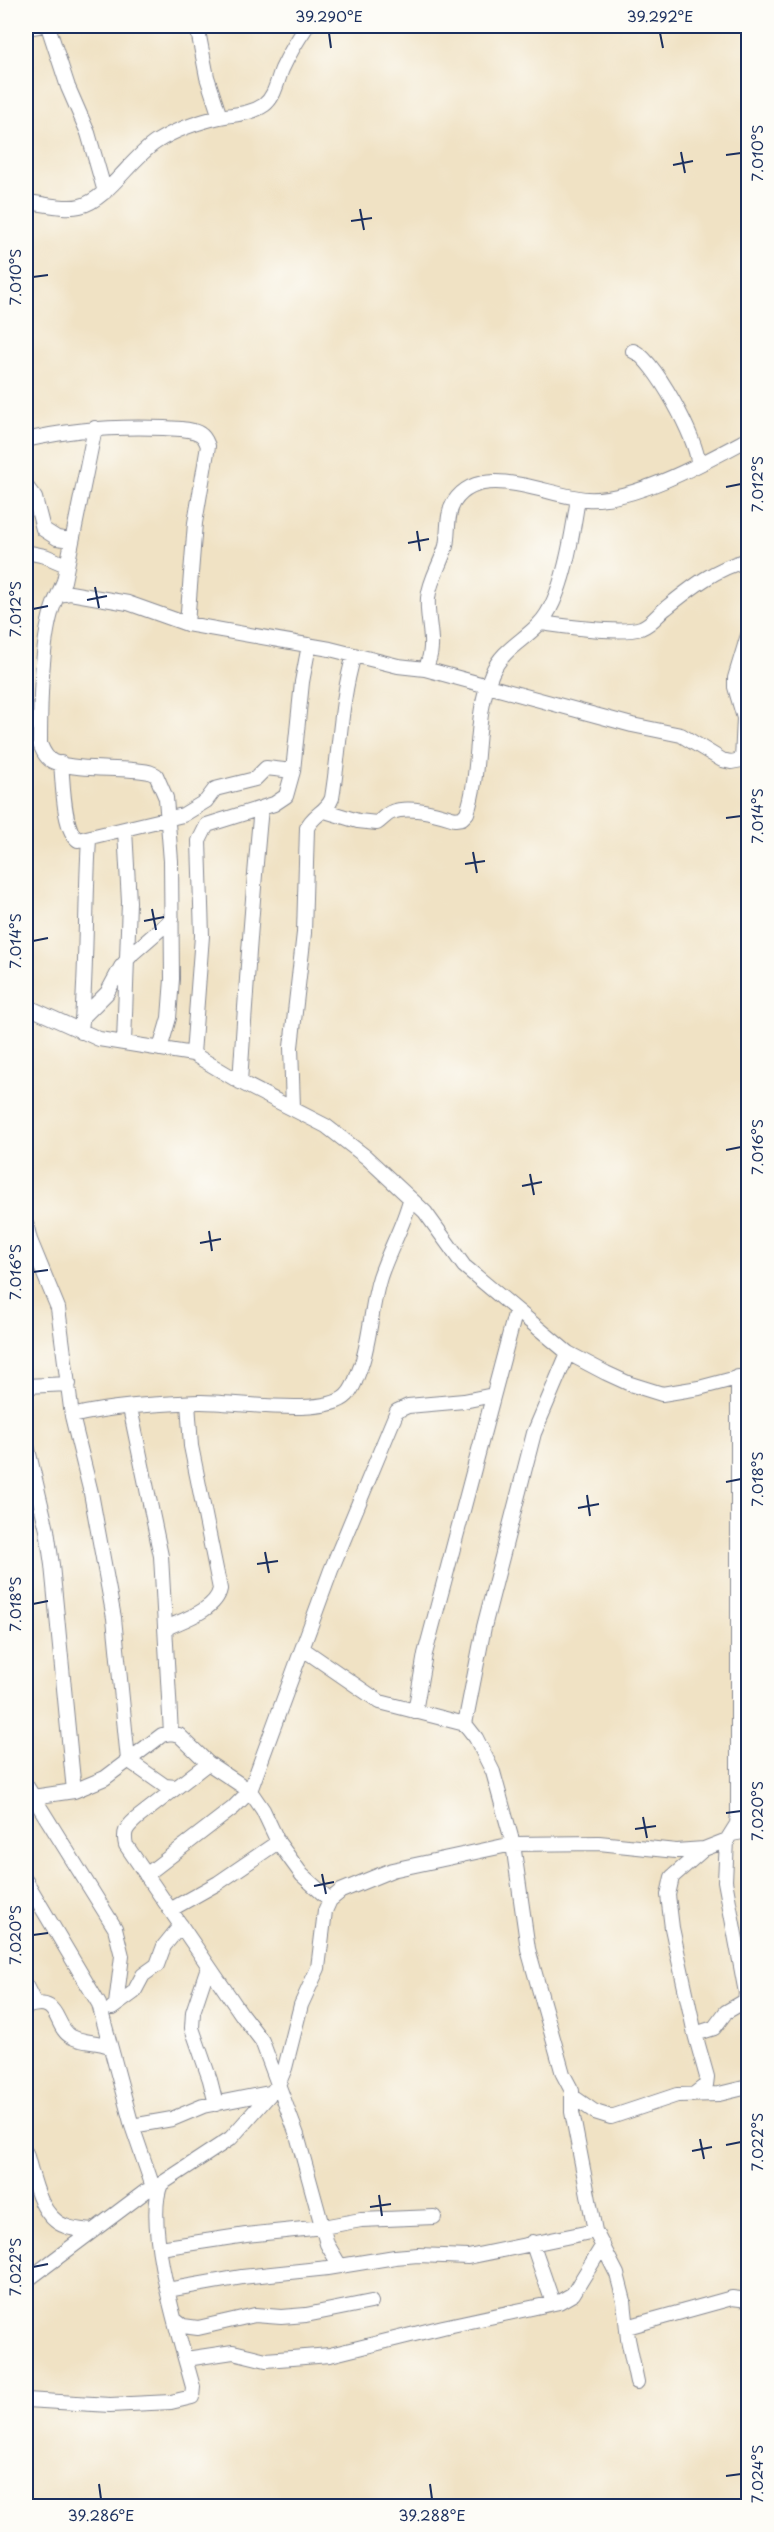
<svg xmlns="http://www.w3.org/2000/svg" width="774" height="2532" font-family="'Playpen Sans',sans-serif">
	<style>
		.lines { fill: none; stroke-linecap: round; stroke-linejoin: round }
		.minor-casing { stroke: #868891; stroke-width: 16 }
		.minor { stroke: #fff; stroke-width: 14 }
		.ticks { fill: none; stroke: #1b2f5e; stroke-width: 2 }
		.neatline { fill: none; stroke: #1b2f5e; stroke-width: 2 }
		.ticks-label { font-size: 15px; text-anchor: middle; fill: #1b2f5e }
	</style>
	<rect width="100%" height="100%" fill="#fdfcf7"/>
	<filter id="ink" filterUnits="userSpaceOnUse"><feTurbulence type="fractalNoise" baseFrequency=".0167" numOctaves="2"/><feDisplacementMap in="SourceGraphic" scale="12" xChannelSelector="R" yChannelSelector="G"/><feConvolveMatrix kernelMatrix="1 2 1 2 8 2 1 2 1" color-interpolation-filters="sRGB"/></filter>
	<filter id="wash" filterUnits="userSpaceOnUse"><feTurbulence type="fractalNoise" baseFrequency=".008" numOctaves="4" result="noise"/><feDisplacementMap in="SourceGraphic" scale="24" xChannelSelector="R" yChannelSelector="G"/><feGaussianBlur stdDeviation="1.35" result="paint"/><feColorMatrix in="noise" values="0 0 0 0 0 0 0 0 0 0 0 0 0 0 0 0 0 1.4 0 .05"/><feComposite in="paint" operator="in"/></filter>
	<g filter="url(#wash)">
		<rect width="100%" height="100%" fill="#f0e2c4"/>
	</g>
	<g filter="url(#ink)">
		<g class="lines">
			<defs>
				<path id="minor" d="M48,26L68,87L88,133L105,192
					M197,26L207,77L220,117
					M26,28L38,26
					M26,202C42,203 64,210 80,206C107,200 131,158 156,142C175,130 198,122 220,117C235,114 251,114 264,105C275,97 277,81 282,69C289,54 298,39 307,26
					M633,351C653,357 699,442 698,464
					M26,440C72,429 116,426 164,428C175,429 191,428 200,434C205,437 206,441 208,446L195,523L187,624
					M26,486L35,498L43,529L57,538L71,540
					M26,552L45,556L66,565
					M58,595L64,581L95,428
					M541,623C564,626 620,635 641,628C652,624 658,614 666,608C692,587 716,568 748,560
					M425,669L632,725L681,735L722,760L731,762L742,760L744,718L735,687V678L748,635
					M61,763C63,782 63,830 78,840L183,815L206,801L215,789L255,779L266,768L293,771
					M325,811L358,821L377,823C382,820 386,814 392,812C410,805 438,814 455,819L462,818L467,813C482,769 473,716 492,673C502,650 523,641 539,624C563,600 573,531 578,498
					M26,1006L99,1039L193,1054L240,1082L326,1126L366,1157L425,1212L464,1266L568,1353L606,1373L630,1384L662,1394L699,1388L748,1375
					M82,1018L107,993L121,967L133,953L172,919
					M81,1032C87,968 85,903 89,839
					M124,1043L129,902L125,830
					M160,1049L169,1018L172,979L171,861L166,798L156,775L149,772C120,766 81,772 54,762C46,759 43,751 40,744C40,707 41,626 58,595L70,593L128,603L187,624L330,649L398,666L425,669C438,645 426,623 428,598C430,579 441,564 446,546C449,531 446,515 454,502C481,460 549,497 587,499C634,502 707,461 748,439
					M193,1054L202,936L199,841L207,825L274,804L286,796L293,771L302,682L309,645
					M240,1082C246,990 252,899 261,808
					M293,1108L291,1047L304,933L307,828C313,814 327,812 332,798C340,750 340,702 354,655
					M26,1223L30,1240L58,1308L72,1416L91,1493L114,1618L128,1760L165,1786L176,1787
					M26,1386L69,1384
					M130,1408L161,1556L171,1733
					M72,1416C111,1406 159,1404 199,1402C231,1401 325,1418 347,1395C355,1387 357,1375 361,1366C371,1337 371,1305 380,1277C389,1250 403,1227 410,1200
					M26,1441L47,1530L52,1565L74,1791
					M166,1628C183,1620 216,1610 220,1589L191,1446L188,1403
					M303,1649L380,1702L465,1724L476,1738L493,1772L513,1844L528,1949L563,2074L572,2091V2112L595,2231L617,2274L624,2301L628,2339L637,2382
					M415,1712L425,1654L516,1310
					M465,1724L484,1627L534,1433L568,1353
					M208,1763L136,1819C126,1828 123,1832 126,1845L242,2015L262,2041L297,2135L327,2244L340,2266
					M26,1785L115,1928L122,1956L116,2004
					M26,1798L74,1791L105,1778L162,1735L171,1733L179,1735L208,1763L250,1791L263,1810L278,1842L302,1875L330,1900
					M732,1834L748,1831
					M146,1875L233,1808L250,1791L331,1570L397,1411L408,1406L464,1401L493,1395
					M26,1881L99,2004L132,2126L153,2187
					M170,1910L218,1883L278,1842
					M208,1967L193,2012L192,2028L210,2080L216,2104
					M26,1986L35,2004
					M26,2007C62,1994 53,2028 72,2037C83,2043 97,2041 109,2046
					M112,2008L134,1992L143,1975L157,1965L164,1946L181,1925
					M695,2034L714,2028L726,2012L745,2001L746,1993L725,1881L727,1840
					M693,2095L706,2085L707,2077L695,2034L672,1928L668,1895L672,1877L704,1849
					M572,2096L595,2112L611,2117L677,2095L719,2094L748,2087
					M132,2126L172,2119L203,2106L269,2093
					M26,2153C33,2176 39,2217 65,2226C74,2230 84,2230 93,2231
					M532,2242L553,2303
					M160,2248L246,2235L323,2227L361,2220L434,2217
					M26,2281L146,2191L159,2185
					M167,2290L242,2277L328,2268L395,2257L418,2255L468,2257L595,2231
					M175,2320L183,2326L198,2328L255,2315L281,2317L306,2315L371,2302
					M627,2327L732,2298L748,2300
					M186,2359L233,2352L266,2360L330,2355L443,2327L559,2302L573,2294L603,2245
					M26,2400L110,2405L171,2402L192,2397L193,2387C181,2342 143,2225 161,2184L231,2138L278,2085L285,2068L301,2005L318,1968L325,1911L330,1900L341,1891L392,1870L513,1844L599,1843L676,1851L704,1849L727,1840L737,1824L738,1813V1377"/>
			</defs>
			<use href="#minor" class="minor-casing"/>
			<use href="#minor" class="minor"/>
		</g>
	</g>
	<path class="ticks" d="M329,33L331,48M660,33L663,48M681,152L685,173M726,155L741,153M673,165L693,161M360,209L364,230M351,221L372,218M33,277L48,275M726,487L741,484M417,531L420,551M408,543L429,539M95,587L99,608M87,600L107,596M33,609L48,606M726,818L741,816M473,852L477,873M465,864L485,861M152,909L156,930M144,921L164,917M33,941L48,938M726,1150L741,1147M530,1174L534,1195M522,1186L542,1182M209,1231L212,1251M200,1243L221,1239M33,1272L48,1270M726,1482L741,1479M587,1495L590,1516M578,1508L599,1504M265,1552L269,1573M257,1564L278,1561M33,1604L48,1601M726,1813L741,1811M643,1817L647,1838M635,1829L656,1826M322,1874L326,1894M314,1886L334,1882M33,1935L48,1933M700,2139L704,2159M726,2145L741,2142M692,2151L712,2147M379,2195L382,2216M370,2207L391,2204M33,2267L48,2264M726,2476L741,2474M99,2484L101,2499M430,2484L432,2499"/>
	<rect width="774" height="2532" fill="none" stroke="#fdfcf7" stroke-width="66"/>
	<rect x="33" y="33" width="708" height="2466" class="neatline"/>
	<g class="ticks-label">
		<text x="329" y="22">39.290°E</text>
		<text x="660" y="22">39.292°E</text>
		<text transform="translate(758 153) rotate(-90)" y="5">7.010°S</text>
		<text transform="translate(16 277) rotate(-90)" y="5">7.010°S</text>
		<text transform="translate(758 484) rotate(-90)" y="5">7.012°S</text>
		<text transform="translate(16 609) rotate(-90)" y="5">7.012°S</text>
		<text transform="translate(758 816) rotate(-90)" y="5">7.014°S</text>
		<text transform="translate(16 941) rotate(-90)" y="5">7.014°S</text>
		<text transform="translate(758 1147) rotate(-90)" y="5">7.016°S</text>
		<text transform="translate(16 1272) rotate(-90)" y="5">7.016°S</text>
		<text transform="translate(758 1479) rotate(-90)" y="5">7.018°S</text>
		<text transform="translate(16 1604) rotate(-90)" y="5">7.018°S</text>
		<text transform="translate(758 1811) rotate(-90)" y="5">7.020°S</text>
		<text transform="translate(16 1935) rotate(-90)" y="5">7.020°S</text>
		<text transform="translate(758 2142) rotate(-90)" y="5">7.022°S</text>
		<text transform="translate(16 2267) rotate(-90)" y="5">7.022°S</text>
		<text transform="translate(758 2474) rotate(-90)" y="5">7.024°S</text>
		<text x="101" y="2521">39.286°E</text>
		<text x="432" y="2521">39.288°E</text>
	</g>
</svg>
